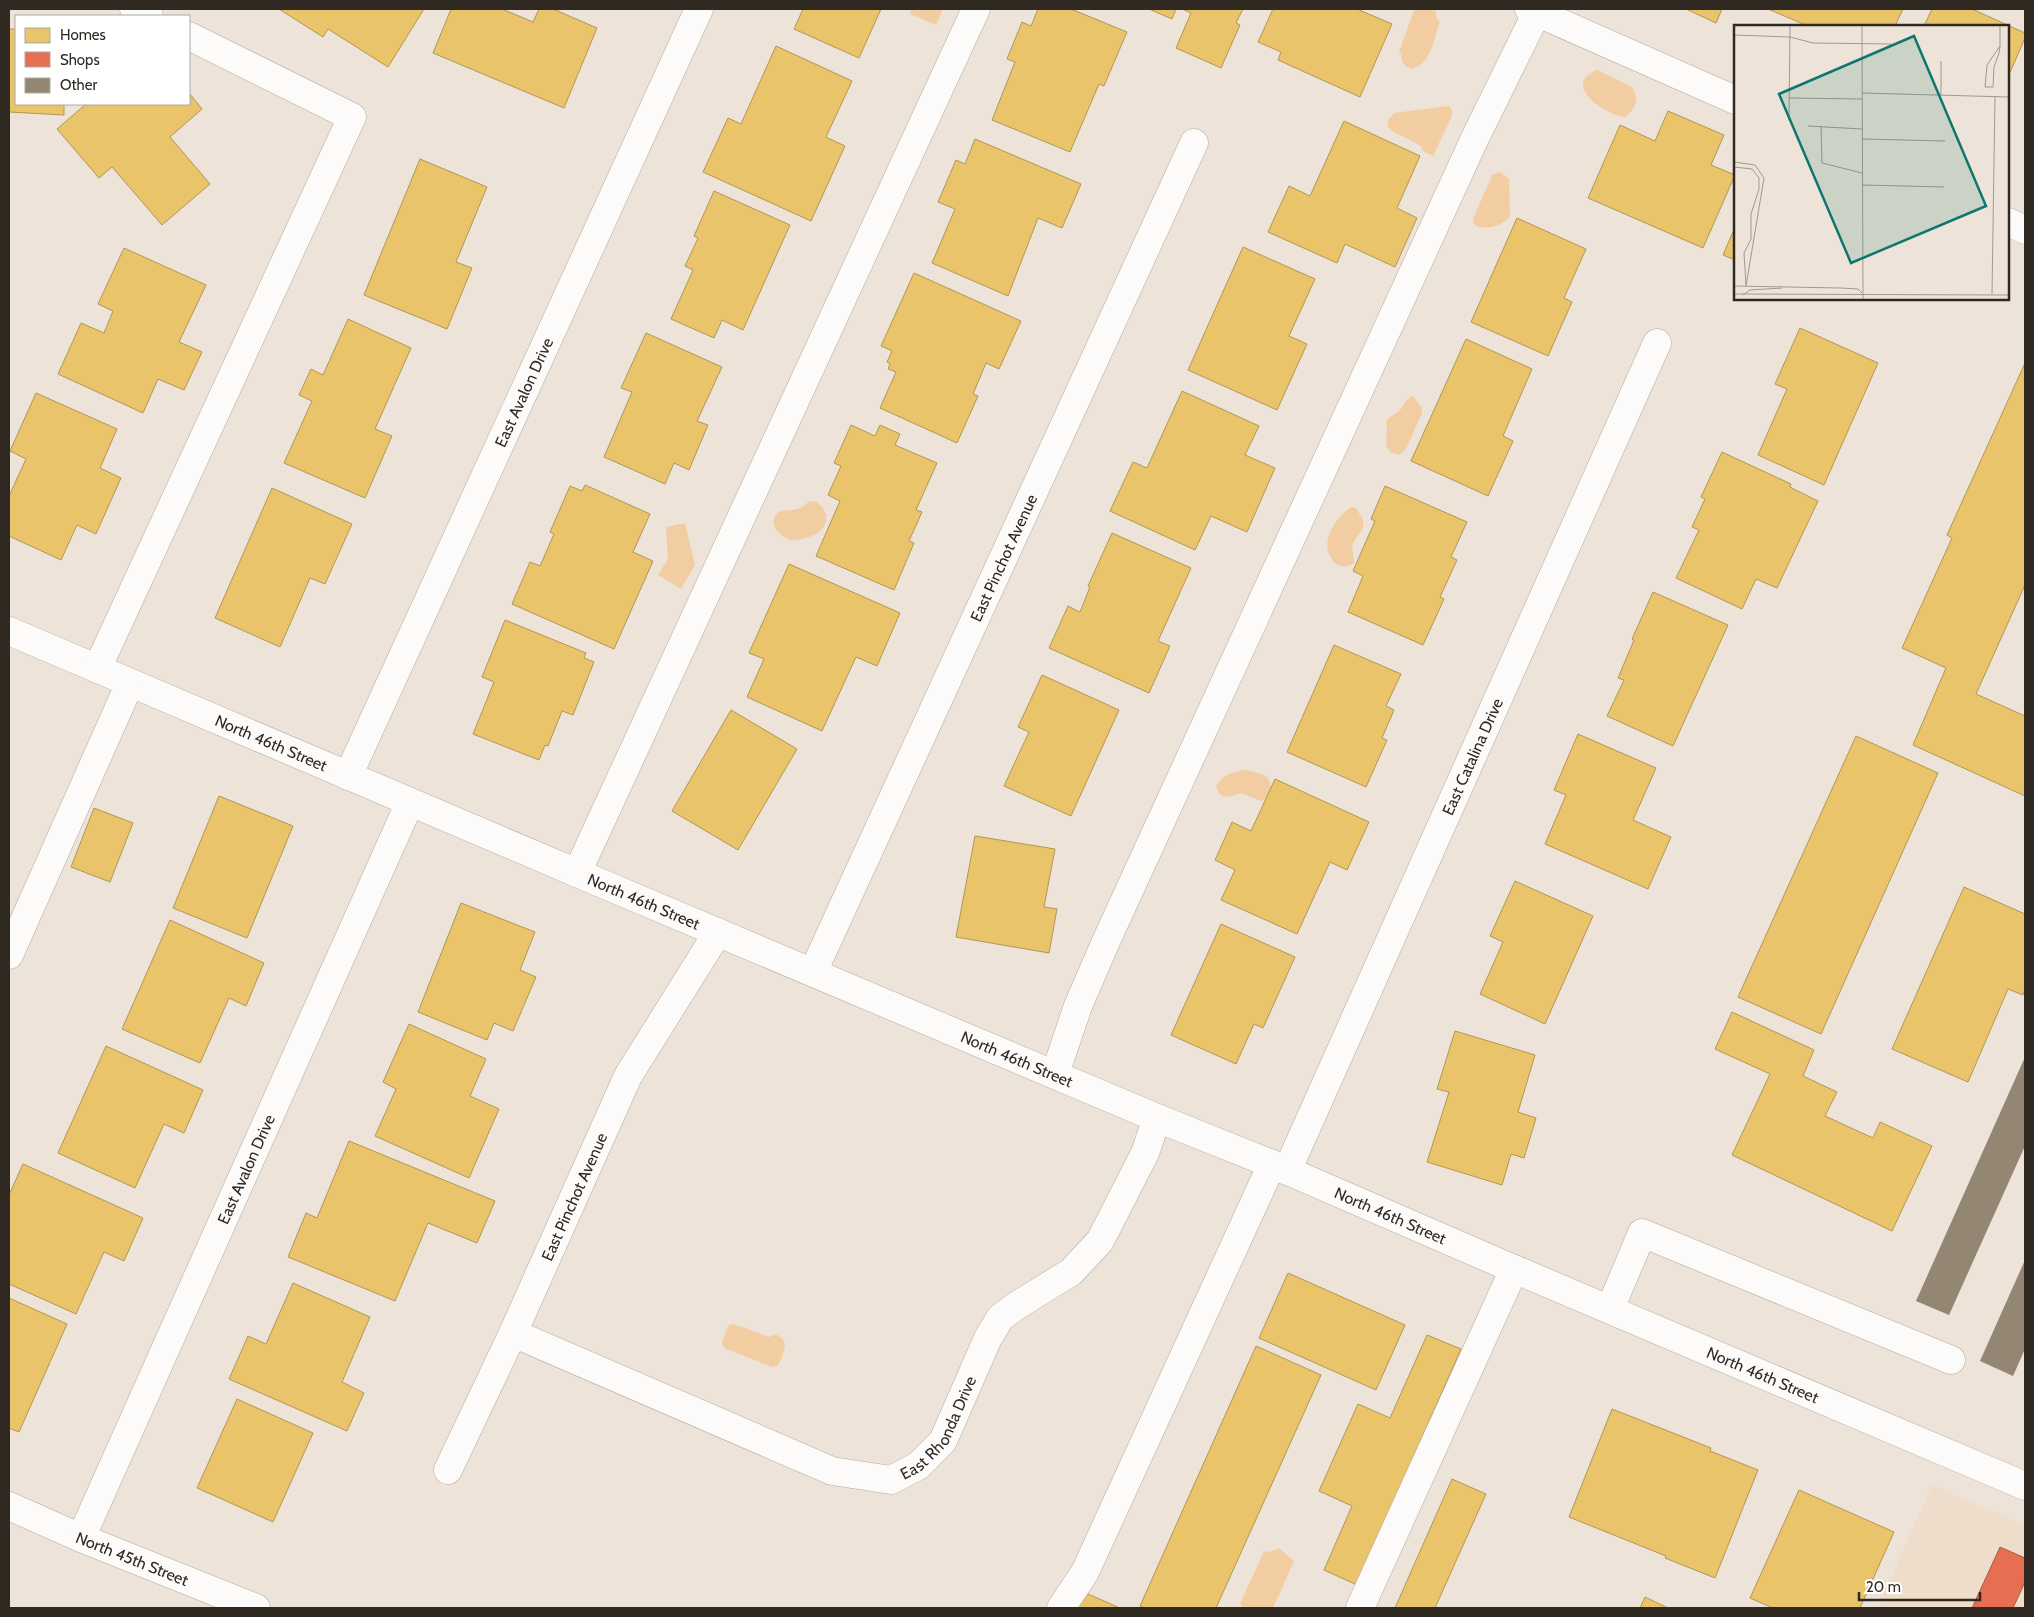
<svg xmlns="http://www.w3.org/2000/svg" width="2034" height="1617" font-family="Cabin,sans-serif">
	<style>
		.built { fill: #eeddca }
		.water { fill: #f3cda2 }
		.homes { fill: #e9c46a; stroke: #b29654 }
		.shops { fill: #e76f51; stroke: #b05a43 }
		.building { fill: #938774 }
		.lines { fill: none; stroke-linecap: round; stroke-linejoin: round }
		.minor-casing { stroke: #b2aaa2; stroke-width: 29 }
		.minor { stroke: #fcfbf9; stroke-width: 28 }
		.labels { text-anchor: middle; stroke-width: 5; stroke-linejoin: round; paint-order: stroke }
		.street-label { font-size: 16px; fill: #302922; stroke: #fff }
		.inset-road { fill: none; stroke: #a1998f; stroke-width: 1 }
		.view { fill: #0f766e; fill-opacity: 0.15; stroke: #0f766e; stroke-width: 2.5 }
		.inset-edge { fill: none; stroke: #302922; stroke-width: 2.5 }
	</style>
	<rect width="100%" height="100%" fill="#ede3d8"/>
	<path class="built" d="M1932,1485L2025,1525V1608H1878Z"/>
	<path class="water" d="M912,9H943L936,25L910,14Z
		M1418,9H1435L1437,19L1440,21C1434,38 1431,65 1412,69C1404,66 1401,63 1401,54L1399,52L1414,10L1416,11Z
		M1597,70L1632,87C1640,100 1636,108 1625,117C1606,116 1560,85 1597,70Z
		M1448,106L1452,109V116L1433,156L1424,152L1421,146L1394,132L1388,126V120L1394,113Z
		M1500,172L1509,179L1510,217C1501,226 1485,231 1474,225L1473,219L1492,175Z
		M1413,396L1422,408V413L1406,449L1399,455L1390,452L1386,445L1387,430L1386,421C1390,416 1394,415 1399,411C1405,406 1405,398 1413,396Z
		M815,501C835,514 827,532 806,538C801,540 795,540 790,540C778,534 767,525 778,512C789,509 800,512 808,502Z
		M1352,507L1357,509L1363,520V528L1352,545L1354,563C1343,571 1331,564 1328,551C1324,536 1339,513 1352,507Z
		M685,523L695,565L681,589L658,575L668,559L666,527Z
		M1246,770L1262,774L1268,778C1273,788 1272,796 1261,801L1241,793C1230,797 1220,801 1216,786C1221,775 1235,771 1246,770Z
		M734,1324L769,1337L775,1334C792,1341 783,1353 778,1366L772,1367L724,1348L722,1342L729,1325Z
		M1279,1548L1294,1561L1273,1608H1244L1240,1604L1264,1551L1270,1552Z"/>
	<path class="homes" d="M279,9H424L388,67L328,29L323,37Z
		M451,9H502L533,22L539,9H553L597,28L564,108L433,53Z
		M803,9H881L859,58L794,29Z
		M1038,9H1071L1127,32L1104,86L1099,84L1070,152L992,120L1015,62L1007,59L1022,22L1031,26Z
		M1149,9H1176L1172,19Z
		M1182,9H1243L1236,23L1240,25L1221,68L1176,48L1191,13Z
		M1273,9H1357L1392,24L1360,97L1278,60L1281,52L1258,42Z
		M1686,9H1722L1716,23Z
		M1768,9H1903L1895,26H1808Z
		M1932,9H1972L2025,33V38L2008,77V26H1924Z
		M9,29H16V104H64V115L9,112Z
		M776,46L852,81L826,137L845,146L811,221L703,172L728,118L741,124Z
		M189,93L202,109L170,137L210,184L162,225L112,167L99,178L57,129L86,104H189Z
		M1668,111L1724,135L1711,165L1735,175L1703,248L1588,198L1620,125L1655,141Z
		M1344,121L1420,156L1397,208L1417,218L1395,267L1345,244L1337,263L1268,232L1289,186L1310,196Z
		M975,139L1081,184L1062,228L1038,218L1008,296L932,263L955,209L938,202L956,160L965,164Z
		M420,159L487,187L456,262L472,268L447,329L364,295Z
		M714,191L790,225L743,330L722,320L714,338L671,319L693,270L685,266L698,238L694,236Z
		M1517,218L1586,249L1564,298L1572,302L1548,356L1471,322Z
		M1735,227V260L1723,255Z
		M1243,247L1315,279L1289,336L1307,344L1277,410L1188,370Z
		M124,248L206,285L179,342L202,352L184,390L158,379L143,413L58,374L81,323L104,333L113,311L98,304Z
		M914,273L1021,321L999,369L986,363L973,394L978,396L957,443L880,408L896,372L888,369L890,364L887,362L892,351L881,346Z
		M348,319L411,348L375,429L392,436L365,498L284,463L312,401L299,395L311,369L323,375Z
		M1800,328L1878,363L1824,485L1758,455L1787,389L1775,384Z
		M646,333L722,367L697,421L708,425L689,470L674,463L665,484L604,457L632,392L621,388Z
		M1466,339L1532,369L1503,436L1513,441L1488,496L1411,461Z
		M2025,363V585L1976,694L2025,716V796L1913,745L1946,668L1902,648L1952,538L1947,535Z
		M1182,391L1259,426L1245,455L1275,468L1247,532L1211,516L1195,550L1110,511L1133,462L1147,468Z
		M36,393L117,429L100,468L121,478L96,534L77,525L61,560L9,536V496L26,459L10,451Z
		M851,425L875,436L880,425L900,434L895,445L937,463L916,510L922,512L909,541L914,543L894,590L816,556L840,501L828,495L841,466L834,463Z
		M1722,452L1791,484L1790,487L1818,501L1777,588L1756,579L1742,609L1676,578L1699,530L1692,527L1705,499L1701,497Z
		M585,485L650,514L633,552L653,561L614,649L512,604L530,562L540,566L554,534L550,532L570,486L582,491Z
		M1385,486L1467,522L1451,557L1457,560L1440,597L1444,599L1423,645L1348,612L1363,576L1353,571L1375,521L1371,519Z
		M272,488L352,524L325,584L310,578L280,647L215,618Z
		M1112,533L1191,568L1158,641L1170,646L1149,693L1049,648L1068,606L1080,612L1090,587L1088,586Z
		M789,564L900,613L877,666L856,657L822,731L747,697L764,659L749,653Z
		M1653,592L1728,625L1673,746L1607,716L1624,680L1618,678L1634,640L1632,639Z
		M505,620L586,653L584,658L594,662L573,715L562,711L548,746L545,745L539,760L473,734L494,682L482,677Z
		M1334,645L1401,674L1386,706L1394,710L1382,738L1387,740L1366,787L1287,752Z
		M1042,675L1119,710L1071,816L1004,786L1029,732L1018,727Z
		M731,710L797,749L738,850L672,811Z
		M1578,734L1656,768L1633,820L1671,837L1648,889L1545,844L1566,795L1554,790Z
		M1856,736L1938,773L1821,1034L1738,997Z
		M1275,779L1369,822L1347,870L1330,862L1297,934L1221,900L1235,870L1215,860L1232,822L1251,831Z
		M219,796L293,826L247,938L173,908Z
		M94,808L133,823L110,882L71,867Z
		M975,836L1055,849L1044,907L1057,909L1049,953L956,937Z
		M1515,881L1593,916L1545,1024L1480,994L1503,942L1490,936Z
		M1964,887L2025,914V989L2023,995L2008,989L1968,1082L1892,1049Z
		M461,903L535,932L520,970L536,977L513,1031L494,1023L487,1040L418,1012Z
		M170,920L264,963L246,1006L229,998L200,1063L122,1029Z
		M1221,924L1295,957L1263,1028L1254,1024L1236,1064L1171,1035Z
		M1732,1012L1814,1050L1803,1076L1837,1092L1825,1116L1873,1138L1880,1122L1932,1146L1892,1231L1732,1155L1770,1074L1715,1049Z
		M409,1024L486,1059L470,1096L499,1109L469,1178L375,1136L396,1089L383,1082Z
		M1455,1031L1535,1055L1518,1112L1536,1118L1524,1158L1511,1154L1502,1185L1427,1162L1449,1092L1437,1089Z
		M106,1046L203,1090L184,1133L164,1124L135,1188L58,1153Z
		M349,1141L495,1201L477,1243L428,1223L395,1301L288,1257L306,1213L317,1218Z
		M23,1164L143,1218L124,1261L104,1252L76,1314L9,1284V1195Z
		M1288,1273L1405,1325L1376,1390L1259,1338Z
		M293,1283L370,1317L342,1382L364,1393L347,1431L229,1379L248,1336L266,1344Z
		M9,1298L67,1324L19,1432L9,1428Z
		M1427,1335L1461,1349L1357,1585L1324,1570L1352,1506L1319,1491L1358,1404L1390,1418Z
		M1256,1346L1321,1375L1216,1608H1145L1140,1606Z
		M237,1399L313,1433L273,1522L197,1488Z
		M1612,1409L1711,1448L1710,1451L1758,1470L1715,1578L1665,1558L1666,1556L1569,1517Z
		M1452,1479L1486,1494L1435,1608H1395Z
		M1799,1490L1894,1532L1860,1608H1773L1750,1598Z
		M1079,1590L1120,1608H1071Z
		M1645,1597L1668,1608H1640Z"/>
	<path class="shops" d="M2000,1547L2025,1558V1582L2013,1608H1972Z"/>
	<path class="building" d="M2025,1057V1146L1949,1315L1916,1301Z
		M2025,1260V1349L2013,1376L1980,1361Z"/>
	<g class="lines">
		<defs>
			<g id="minor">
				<path d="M134,9L149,16"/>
				<path d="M1529,9L1735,100"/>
				<path d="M2008,222L2025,230"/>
				<path id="s1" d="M9,631L577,873L1157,1118L1272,1164L1514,1269L2025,1486"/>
				<path d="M97,669L352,117L189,36"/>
				<path id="s2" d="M348,776L699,9"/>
				<path d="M577,873L976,9"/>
				<path d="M9,955L130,683"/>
				<path id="s3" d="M813,972L1194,143"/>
				<path d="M1055,1074L1078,1006L1107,939L1475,138L1537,12"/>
				<path id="s4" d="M1287,1171L1657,343"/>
				<path d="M1610,1309L1642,1233L1951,1360"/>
				<path id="s5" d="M513,1333L832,1471L891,1480L918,1466L943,1441L988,1338L1000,1318L1016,1306L1071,1272L1100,1241L1145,1153L1157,1118"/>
				<path id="s6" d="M448,1470L513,1333L628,1076L718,932"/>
				<path id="s7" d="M9,1506L81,1538L256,1608"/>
				<path id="s8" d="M81,1538L410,802"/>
				<path d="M1061,1608L1085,1572L1272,1164"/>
				<path d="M1360,1608L1514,1269"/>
			</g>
		</defs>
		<use href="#minor" class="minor-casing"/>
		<use href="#minor" class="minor"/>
	</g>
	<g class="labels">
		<g class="street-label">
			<text dy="6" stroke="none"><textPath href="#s2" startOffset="422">East Avalon Drive</textPath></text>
			<text dy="6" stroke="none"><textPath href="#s3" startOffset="456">East Pinchot Avenue</textPath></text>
			<text dy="6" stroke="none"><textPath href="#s1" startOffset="285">North 46th Street</textPath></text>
			<text dy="6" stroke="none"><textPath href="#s4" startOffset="454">East Catalina Drive</textPath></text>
			<text dy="6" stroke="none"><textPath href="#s1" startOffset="690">North 46th Street</textPath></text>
			<text dy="6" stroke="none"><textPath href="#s1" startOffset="1095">North 46th Street</textPath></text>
			<text dy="6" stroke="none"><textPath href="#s8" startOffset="404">East Avalon Drive</textPath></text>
			<text dy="6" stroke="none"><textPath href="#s6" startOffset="301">East Pinchot Avenue</textPath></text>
			<text dy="6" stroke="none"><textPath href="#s1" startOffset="1500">North 46th Street</textPath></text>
			<text dy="6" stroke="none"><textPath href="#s1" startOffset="1905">North 46th Street</textPath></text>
			<text dy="6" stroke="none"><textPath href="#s5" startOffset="481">East Rhonda Drive</textPath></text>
			<text dy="6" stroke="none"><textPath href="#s7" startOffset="134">North 45th Street</textPath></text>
		</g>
	</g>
	<g transform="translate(1734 25)">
		<rect width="275" height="275" fill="#ede3d8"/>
		<path class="inset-road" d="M128,1L129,274M0,10L56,12L79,18L157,19M266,21L253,40L251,62H259L260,42L265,28L266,21V1M128,68L275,72M207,70V36M55,73L128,74M55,96L56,1M74,101L128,104M87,101L88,138L128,148M128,114L211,116M0,137L21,140L30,153L12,261M0,142L18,144L25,153V164L17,189V214L10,228L12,260M128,160L210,162M0,261L107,263L124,264L128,268M0,269L275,270M258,269L261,71M9,270L16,265L48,263"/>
		<path class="view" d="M180,11L252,181L117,238L45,69Z"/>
		<rect width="275" height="275" class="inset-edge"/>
	</g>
	<rect width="2034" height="1617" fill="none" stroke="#302922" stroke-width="20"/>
	<rect x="15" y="15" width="175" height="90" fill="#ffffff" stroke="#aca9a7"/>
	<rect x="25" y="28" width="25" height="15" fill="#e9c46a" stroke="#aca9a7"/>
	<text x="60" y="40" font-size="15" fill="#302922">Homes</text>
	<rect x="25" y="52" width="25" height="15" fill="#e76f51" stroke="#aca9a7"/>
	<text x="60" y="65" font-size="15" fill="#302922">Shops</text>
	<rect x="25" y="78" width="25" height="15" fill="#938774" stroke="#aca9a7"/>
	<text x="60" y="90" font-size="15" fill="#302922">Other</text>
	<path d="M1859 1592v8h121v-8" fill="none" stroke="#302922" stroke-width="2.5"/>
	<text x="1866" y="1592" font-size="15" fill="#302922" stroke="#ffffff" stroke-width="4" paint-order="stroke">20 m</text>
</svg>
